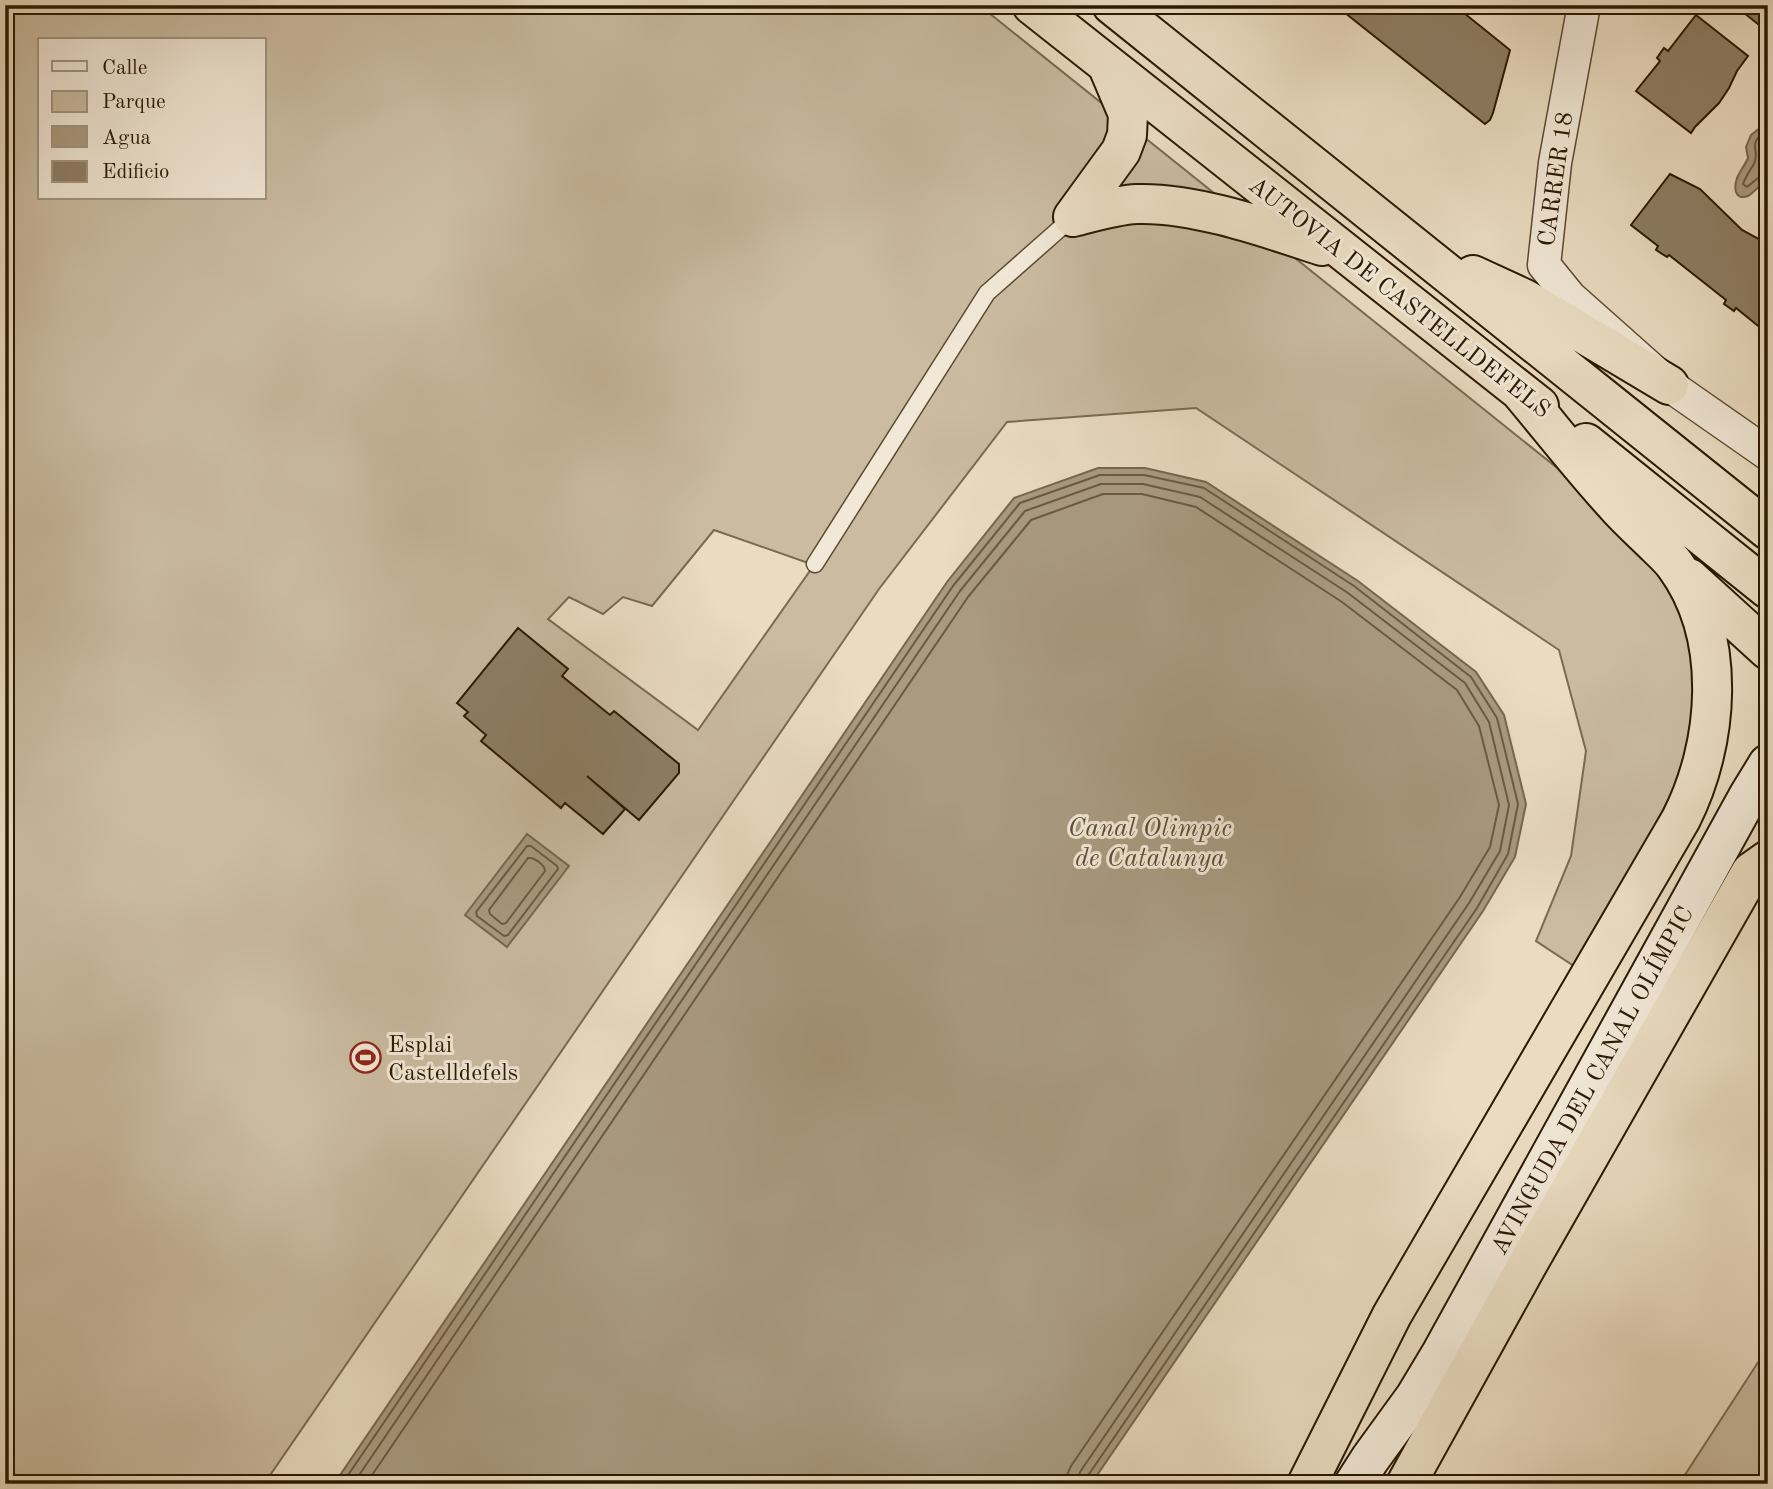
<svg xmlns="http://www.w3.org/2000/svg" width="1773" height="1489" font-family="'Old Standard TT',serif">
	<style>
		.green { fill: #cabba1; stroke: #7a6a52; stroke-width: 2; fill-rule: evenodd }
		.water { fill: #a99a80; stroke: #77664e; stroke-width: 2 }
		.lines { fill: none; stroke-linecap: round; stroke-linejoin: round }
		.shore { stroke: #6a5a41; stroke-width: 2 }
		.building { fill: #8e7e65; stroke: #2b1902; stroke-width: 2 }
		.lane-casing { stroke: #5b4a32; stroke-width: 19 }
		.street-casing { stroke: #5b4a32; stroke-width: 35 }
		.secondary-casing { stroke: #2b1902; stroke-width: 42 }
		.highway-casing { stroke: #2b1902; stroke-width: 42 }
		.lane { stroke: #f1e8d7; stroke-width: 16 }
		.street { stroke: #f1e8d7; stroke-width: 32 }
		.secondary { stroke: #f1e8d7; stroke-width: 38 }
		.highway { stroke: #eadcc1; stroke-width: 38 }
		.labels { text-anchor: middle; stroke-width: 6; stroke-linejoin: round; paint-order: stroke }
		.street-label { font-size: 24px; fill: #2b1902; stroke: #f1e8d7 }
		.poi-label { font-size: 24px; fill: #2b1902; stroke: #f1e8d7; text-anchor: start }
		.water-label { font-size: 26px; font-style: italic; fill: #5d4d34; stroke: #f1e8d7 }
	</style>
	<rect width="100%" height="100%" fill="#eadcc1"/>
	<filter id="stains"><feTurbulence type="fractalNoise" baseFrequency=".00286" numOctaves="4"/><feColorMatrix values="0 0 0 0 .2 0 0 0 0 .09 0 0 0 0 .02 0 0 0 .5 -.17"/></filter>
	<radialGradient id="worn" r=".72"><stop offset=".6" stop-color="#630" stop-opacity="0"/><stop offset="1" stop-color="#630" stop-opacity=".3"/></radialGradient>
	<path class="green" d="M5,5H979L1611,511L1680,590L1702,658L1695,748L1580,970L1536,941L1571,856L1586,751L1559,650L1196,408L1007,422L879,589L264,1484H5ZM40,40H264V198H40ZM714,530L814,565L698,730L548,619L569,597L603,614L623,597L652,606Z
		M1768,1347V1484H1679Z"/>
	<path class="water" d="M1766,123H1768V207C1759,202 1764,196 1767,188L1761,185C1757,188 1752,194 1748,196C1734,201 1734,187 1737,178C1740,171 1745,165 1748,158L1746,147L1751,135Z
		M1098,468H1145L1206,482L1358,581L1476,672L1504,715L1526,804L1515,857L1483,911L1091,1484H334L947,582L1014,498Z
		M527,834L569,866L507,947L465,915Z"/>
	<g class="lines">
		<path class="shore" d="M1768,130C1745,144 1761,149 1754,164C1750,170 1746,176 1743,184L1747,187L1758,178L1768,180
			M527,846H531L557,866L558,869L508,935L504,936L477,916L476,912Z
			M528,858C534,857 545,865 545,871L506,923L502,924L490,914L489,910Z
			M342,1484L953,586L1020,503L1100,475H1144L1204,488L1354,586L1471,677L1497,718L1518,804L1508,854L1477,908L1087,1477L1086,1484
			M353,1484L960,591L1025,511L1101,484H1143L1200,497L1348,593L1465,683L1489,722L1509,805L1500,851L1469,903L1080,1472L1077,1484
			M366,1484L968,597L1031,520L1103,494H1142L1196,507L1342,602L1457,690L1479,726L1499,805L1490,847L1460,897L1071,1466L1067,1475L1066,1484"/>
	</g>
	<path class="building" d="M1335,5H1454L1510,50L1493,113L1490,120L1485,124Z
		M1734,5H1768V32Z
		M1696,15L1748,56L1737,71L1729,88L1719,103L1695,127L1691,133L1636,91L1660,61L1657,58L1664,48L1668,51Z
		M1670,174L1700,189L1742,230L1768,244V334L1736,308L1734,311L1724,304L1726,300L1669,255L1667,257L1656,250L1658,246L1631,225Z
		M518,628L568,669L562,676L610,715L614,711L679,764V773L639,820L587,776L625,809L603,834L565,803L561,808L481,741L486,735L464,716L468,712L457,703Z"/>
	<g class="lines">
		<defs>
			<path id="lane" d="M815,564L987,293L1073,217"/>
			<path id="street" d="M1584,5L1555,163L1544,265L1570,297L1669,385L1768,454"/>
			<g id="secondary">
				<path id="s1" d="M1354,1484L1370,1459L1415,1397L1442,1352L1749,795L1768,764"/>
			</g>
			<path id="highway" d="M1032,5L1539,406
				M1112,5L1768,530
				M1073,217C1093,212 1115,205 1137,204C1194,202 1267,228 1322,246
				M1073,217L1121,151L1127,135L1128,114L1109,69
				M1473,275L1525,299L1669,385
				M1586,443L1768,589
				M1689,578L1768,650
				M1307,1484L1392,1315L1681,819C1719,744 1728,637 1675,565C1670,558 1663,552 1657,546C1643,532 1628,519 1615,504C1582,468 1551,428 1519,390
				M1406,1484L1526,1267L1751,872L1768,860"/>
		</defs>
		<use href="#lane" class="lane-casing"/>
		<use href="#street" class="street-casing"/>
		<use href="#secondary" class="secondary-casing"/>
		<use href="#highway" class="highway-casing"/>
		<use href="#lane" class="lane"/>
		<use href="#street" class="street"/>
		<use href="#secondary" class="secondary"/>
		<use href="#highway" class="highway"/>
	</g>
	<defs>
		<symbol id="stadium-ring" viewBox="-11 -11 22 22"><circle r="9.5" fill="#f1e8d7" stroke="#8f2418" stroke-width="1.5"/><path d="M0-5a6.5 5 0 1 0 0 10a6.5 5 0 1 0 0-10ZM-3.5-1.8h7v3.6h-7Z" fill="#8f2418"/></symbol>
	</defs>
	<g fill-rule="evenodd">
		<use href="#stadium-ring" x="348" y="1040" width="35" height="35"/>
	</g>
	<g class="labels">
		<g class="street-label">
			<text transform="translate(1555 179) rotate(-82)" y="8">CARRER 18</text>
			<text transform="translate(1400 297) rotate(38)" y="8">AUTOVIA DE CASTELLDEFELS</text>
			<text dy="8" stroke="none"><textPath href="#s1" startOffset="469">AVINGUDA DEL CANAL OLÍMPIC</textPath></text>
		</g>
		<g class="poi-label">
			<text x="388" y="1052">Esplai<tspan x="388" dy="28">Castelldefels</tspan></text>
		</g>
		<g class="water-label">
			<text x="1150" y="836">Canal Olimpic<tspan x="1150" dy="30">de Catalunya</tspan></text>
		</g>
	</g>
	<rect width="1773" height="1489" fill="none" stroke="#eadcc1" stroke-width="28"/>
	<rect x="7" y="7" width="1759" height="1475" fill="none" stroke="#2b1902" stroke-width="3.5"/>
	<rect x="14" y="14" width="1745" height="1461" fill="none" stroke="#2b1902" stroke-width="2"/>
	<rect x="38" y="38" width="228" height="161" fill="#f1e8d7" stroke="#a29582" stroke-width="2"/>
	<rect x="52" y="61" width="35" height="10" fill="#f1e8d7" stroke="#a29582" stroke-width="2"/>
	<text x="102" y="74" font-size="21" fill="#2b1902">Calle</text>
	<rect x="52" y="91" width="35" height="21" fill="#cabba1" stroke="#a29582" stroke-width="2"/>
	<text x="102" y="108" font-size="21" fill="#2b1902">Parque</text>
	<rect x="52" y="126" width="35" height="21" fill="#a99a80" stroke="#a29582" stroke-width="2"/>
	<text x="102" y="144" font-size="21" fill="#2b1902">Agua</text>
	<rect x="52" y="161" width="35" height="21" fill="#8e7e65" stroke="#a29582" stroke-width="2"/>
	<text x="102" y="178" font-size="21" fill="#2b1902">Edificio</text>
	<rect width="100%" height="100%" filter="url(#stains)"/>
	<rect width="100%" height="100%" fill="url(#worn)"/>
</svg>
